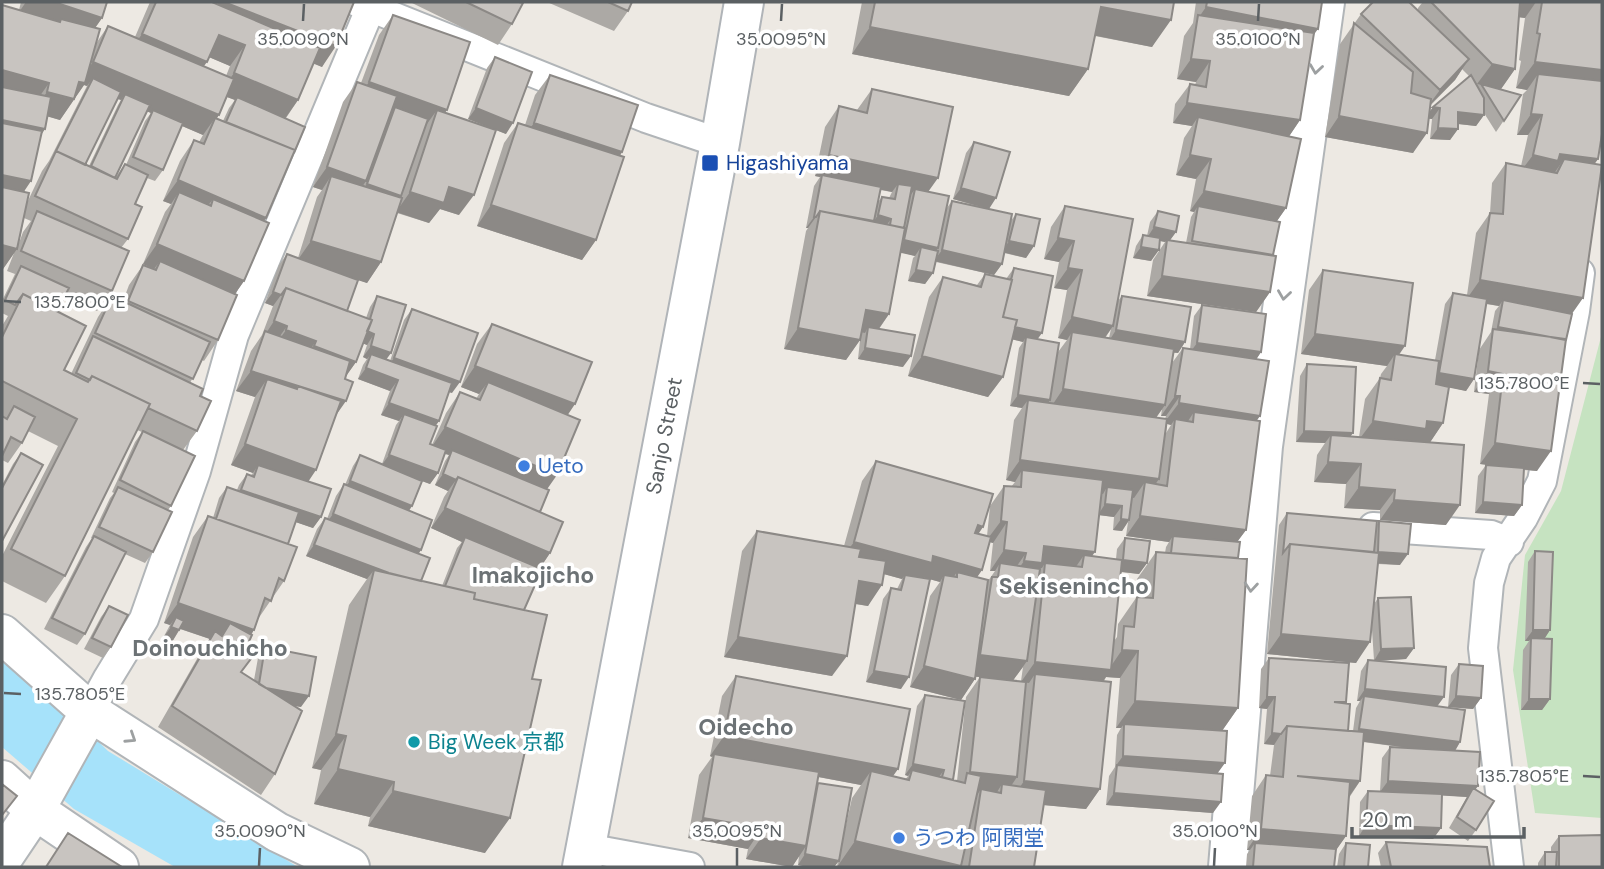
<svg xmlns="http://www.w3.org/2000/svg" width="1604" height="869" font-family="'DM Sans','Noto Sans JP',sans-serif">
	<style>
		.green { fill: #c6e3c1 }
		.water { fill: #a6e2fa }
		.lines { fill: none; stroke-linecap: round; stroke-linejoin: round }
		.lane-casing { stroke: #b1b5b8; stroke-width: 32 }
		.street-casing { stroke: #b1b5b8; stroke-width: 42 }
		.secondary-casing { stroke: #b0b4b8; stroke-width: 42 }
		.lane { stroke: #fff; stroke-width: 28 }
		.street { stroke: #fff; stroke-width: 38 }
		.secondary { stroke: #fff; stroke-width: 38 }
		.wall { fill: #aca9a5; fill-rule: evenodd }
		.shaded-wall { fill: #8c8986 }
		.building { fill: #c8c4c0; stroke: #8c8986; stroke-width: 2 }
		.oneway { stroke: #9da0a1 }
		.ticks { fill: none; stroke: #5b6063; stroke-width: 2.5 }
		.transit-dot { fill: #1a4fb4; stroke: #fff; stroke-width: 2.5 }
		.shop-dot { fill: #3f7fe0; stroke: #fff; stroke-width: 2.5 }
		.culture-dot { fill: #0f9aa8; stroke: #fff; stroke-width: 2.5 }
		.labels { text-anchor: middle; stroke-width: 7; stroke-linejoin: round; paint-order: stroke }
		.transit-label { font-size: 21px; fill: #164399; stroke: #fff; text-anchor: start }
		.street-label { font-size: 21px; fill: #5b6063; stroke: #fff }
		.shop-label { font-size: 21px; fill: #366cbe; stroke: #fff; text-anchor: start }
		.culture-label { font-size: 21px; fill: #0d838f; stroke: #fff; text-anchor: start }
		.neighbourhood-label { font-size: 23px; font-weight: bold; fill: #6c7275; stroke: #fff }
		.ticks-label { font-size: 18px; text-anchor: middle; fill: #5b6063; stroke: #fff; stroke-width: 7; stroke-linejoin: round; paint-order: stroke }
	</style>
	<rect width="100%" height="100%" fill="#ede9e3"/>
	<path class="green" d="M1602,333V818L1535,813L1513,670L1525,555L1561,491Z"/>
	<path class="water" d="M2,658L68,712L108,751L298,867H175L74,809L2,747Z"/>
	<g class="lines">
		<defs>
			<path id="lane" d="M357,2L646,118L720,143
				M1373,527L1491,535L1509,542
				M84,722L108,678L144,619L196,471L234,335L373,2
				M586,848L690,867
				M1509,867L1483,648L1489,583L1496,558L1523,518L1542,481L1575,311L1580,273"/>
			<path id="street" d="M2,634L90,712L277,832L350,867
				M2,780L35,810L119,867
				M2,859L35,810L84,722
				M1228,867L1263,446L1325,2"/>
			<g id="secondary">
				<path id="s1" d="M582,867L720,143L744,2"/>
			</g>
		</defs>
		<use href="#lane" class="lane-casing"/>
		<use href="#street" class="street-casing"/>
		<use href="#secondary" class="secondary-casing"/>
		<use href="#lane" class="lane"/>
		<use href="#street" class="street"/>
		<use href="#secondary" class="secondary"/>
	</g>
	<path class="wall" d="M21,2H107L102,18L95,28L97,42L108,26L135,37L150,2H212L214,3L215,2H354L322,67L314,63L298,100L286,118L292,155L264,221L244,281L235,294L218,340L204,361L202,360L190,383L200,396L197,431L183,450L171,506L168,510L153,552L145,563L125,554L85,634L77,645L44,629L86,547L92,538H91L110,498L114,493L112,492L135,442L142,432L137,430L65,576L46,603L2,581V556L58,446L28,431L22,443L8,463L2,460V326L8,316L2,313V301L15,274L7,271L14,253L3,269H2V5L19,10ZM209,57L230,66L226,76L203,66ZM84,85L87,86L49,161L42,171L26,205L24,192L41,135L45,129L47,116L60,120ZM227,97L235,100L229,108L223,121L217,118ZM117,99L121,100L118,105L89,166L85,165ZM147,111L151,113L145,121L126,165L125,164L115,178ZM182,126L203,135L199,142L194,140L180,161L163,201L171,204L165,212L143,264L154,269L143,265L129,285L123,301L112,296L98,317L71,374L64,370L57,311L64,296L97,311L112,291L121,248L128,239L135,204L147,178L155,181L163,170ZM24,218L31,221L23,232L19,243Z
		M410,2H519L512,24L498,45Z
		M547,2H632L628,11L614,31Z
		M862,2H1174L1152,47L1095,36L1088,69L1069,96L852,54Z
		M1196,2H1322L1313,35L1300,120L1289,136L1286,208L1277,221L1270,292L1256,312L1147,296L1153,260L1165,242L1160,241L1151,261L1133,258L1136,246L1143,235L1147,236L1150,222L1158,211L1176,232L1170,240L1186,243L1191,217L1194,212L1190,211L1196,179L1176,175L1184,138L1192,126L1173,123L1175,104L1190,84L1195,85L1196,82L1177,79L1184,36L1193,23Z
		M1415,2H1602L1598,159L1594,164L1572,315L1537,471L1524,470L1522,505L1514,516L1475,513L1478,476L1486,465L1499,466L1480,464L1489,394L1474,392L1479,350L1491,332L1495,311L1499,306L1486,304L1474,379L1466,391L1449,387L1443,423L1430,442L1446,525L1380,520V510L1344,508L1346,484L1314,482L1317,455L1325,443L1296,442L1300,376L1307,364L1350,436L1359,437L1365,399L1380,378L1381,374L1387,366L1301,354L1309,290L1323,270L1399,355L1435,360L1445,304L1453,293L1467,295L1476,233L1490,213L1492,183L1506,163L1521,166L1528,135H1517L1523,94L1527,90L1516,88L1521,61L1519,60L1525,18L1519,17L1515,69L1501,89L1521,95L1496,132L1484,113V115L1476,126L1458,124V129L1450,140L1430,139L1432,119H1429L1413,153L1325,137L1340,44L1361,14L1418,11V8L1422,3ZM1462,69L1469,76L1430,111L1431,105L1455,80Z
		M393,15L445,113L459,215L440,209L429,223L397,213L381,262L367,283L356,279L347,311L366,318L370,307L377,296L386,359L390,361L404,320L412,309L452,393L449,392L439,421L436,425L430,444L432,445L446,413L460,392L476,399L479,394L461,387L477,344L492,324L568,415L540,512L550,553L540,568L524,610L485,853L368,826L370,817L314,804L321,770L312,768L349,605L367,579L306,556L317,529L325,518L327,519L336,496L344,484L345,485L353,466L360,455L382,464L396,425L399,421L381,415L390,391L358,379L363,365L367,359L363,357L367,345L363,343L356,362L345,377L335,418L308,482L321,517L313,528L296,522L288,544L284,581L258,619L247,646L241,673L254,680L258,658L265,647L301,707L295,706L275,774L261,795L158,727L201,652L210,639L180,629L172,642L163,638L170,625L164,623L193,537L208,516L213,518L219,498L227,487L237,490L239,485L247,474L251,475L253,473L231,465L255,397L236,391L251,351L262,335L273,306L265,303L279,265L287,254L298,258L317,197L322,190L313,187L343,102L357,82L361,83L379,35ZM444,454L449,455L445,461L435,485L448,491L444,497L431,528L462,542L457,548L442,586L421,581L419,554L409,511L412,506L422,481L430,484L438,473Z
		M495,57L506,134L468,119L487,68Z
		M550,75L622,152L620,156L596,240L582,260L477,226L504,143L518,123L525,125L535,95Z
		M872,89L928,192L946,209L952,201L980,207L953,199L966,153L974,142L989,209L1010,222L1016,214L1034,246L1026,258L1004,253L1002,264L994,275L936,262L933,273L925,284L908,281L913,258L915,256L901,252L889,314L879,329L903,367L858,359L860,340L846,360L784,349L806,231L808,228H806L814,186L820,177L815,176L825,127L839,106L857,110ZM880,190L892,192L889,198L882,197L877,203Z
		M1065,206L1117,302L1122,296L1185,342L1178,353H1173L1172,363L1183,348L1190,349L1194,316L1202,305L1261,352L1256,359L1257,420L1246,530L1237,542L1238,708L1222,731L1213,813L1106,805L1109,776L1115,767L1117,735L1121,728H1116L1120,678L1106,677L1104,681L1100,789L1086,809L1044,805L1034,867H837L838,861L834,867H808L798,865L799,856L792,867L746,859L748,849L688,838L699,775L712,757L710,756L722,696L736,676L898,769L892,776L905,780L908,776L905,775L917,706L925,695L953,780L957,781L966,697L980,677H976L961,700L910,687L930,596L940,582L922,577L921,578L901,689L866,682L883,599L891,588L897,589L902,579L884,574L868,606L855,604L832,676L724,657L742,551L757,531L844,546L862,481L876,461L979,534L987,536L990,506L1004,486L1011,487L1015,482L1006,480L1014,420L1022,408L1010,406L1019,348L1023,342L1012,339L1003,377L988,397L908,376L929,297L943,277L977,285L985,274L1006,279L1014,268L1038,339L1058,352L1067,340L1058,338L1067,290L1054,288L1059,262L1044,259L1051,227ZM1111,329L1109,338H1105ZM1162,409L1161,416H1166L1165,419L1156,417ZM1167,424L1171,425L1166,433ZM1099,515L1114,517L1113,530L1122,531L1128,522L1126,536L1169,542L1166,547L1165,553L1156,552L1137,579L1136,598L1118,624L1117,637L1114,641L1121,572L1139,574L1147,563L1125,538L1117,549L1116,559L1092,556ZM990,542L993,543L990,571H995L988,581L977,577L982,570ZM1023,667L1021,681L1013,680ZM818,777L861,785L852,798L840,852L817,784Z
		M21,453L2,541V485L13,464Z
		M1287,513L1376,526L1379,521L1400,565L1378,564L1374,604L1378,598L1414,648L1406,659L1376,661L1437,706L1460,742L1455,751L1476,789V830L1468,841L1449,828L1467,797L1442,795L1441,828L1433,839L1359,836L1360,802L1368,791H1380L1382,758L1390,747L1415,749L1363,742L1360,781L1349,798L1346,836L1335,851L1334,867H1246L1247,854L1250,850H1247L1252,796L1266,775L1270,776L1274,745L1264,744L1267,709L1259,708L1261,669L1269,658L1346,702L1345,703L1348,731H1353L1356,708L1360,701H1357L1361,671L1368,660H1374L1372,630L1356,663L1267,654L1279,525Z
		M1535,551L1550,630L1544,639L1550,699L1542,710H1521L1523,650L1529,641H1525L1528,562Z
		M109,606L111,647L103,658L84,649L101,617Z
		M1459,664L1481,698L1473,709L1448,707L1451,675Z
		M1559,836L1602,867H1538V863L1545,852H1551V847Z
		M1386,842L1490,867H1381L1378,853Z
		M1346,843L1368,867H1337L1339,854Z"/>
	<path class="shaded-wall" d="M26,2H54L102,18L88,38L61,19L55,27L17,15Z
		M219,2H224L336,46L322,67L206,21Z
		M1519,2H1536L1525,18L1509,16Z
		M1101,7L1171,20L1152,47L1082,33Z
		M1206,7L1318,29L1303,49L1197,20Z
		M870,27L1088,69L1069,96L852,54Z
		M142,34L207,62L192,82L128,54Z
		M219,35L245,45L230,66L204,55Z
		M1191,59L1210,61L1196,82L1177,79Z
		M1469,59L1455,80L1425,110L1440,90Z
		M93,62L219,115L212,125L215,118L203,135L152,113L153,110L151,113L122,101L125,94L121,100L89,86L93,78L87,86L84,85L60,120L32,112L47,92L67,98Z
		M1535,62L1602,70V88L1538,74L1527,90L1516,88Z
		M1492,64L1515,69L1501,89L1477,84Z
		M2,70L49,83L35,103L2,94Z
		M234,73L298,100L284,120L237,97L235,100L219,94Z
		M369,82L447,110L432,131L437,110L424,128L395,107L389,115L355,102Z
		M1187,103L1300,120L1286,141L1198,117L1192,126L1173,123Z
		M1433,107L1440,108L1432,119L1425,118Z
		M476,108L513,123L506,134L468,119Z
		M1458,112L1484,115L1476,126L1450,123Z
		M1531,114L1542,115L1528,135H1517Z
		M1339,116L1427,133L1413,153L1325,137Z
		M2,120L45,129L30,150L2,144Z
		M534,123L622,152L608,173L519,143Z
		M1438,128L1458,129L1450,140L1430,139Z
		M1560,154L1598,159L1584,179L1564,159L1553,175H1518L1533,155Z
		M829,155L938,178L923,199L915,189L910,196L898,184L892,192L822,177V175L820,177L815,176Z
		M1190,155L1211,159L1196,179L1176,175Z
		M327,167L366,181L352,202L331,176L322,190L313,187Z
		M2,175L31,181L17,202L2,198Z
		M178,180L266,218L252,238L211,206L213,199L200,216L179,192L171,204L163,201Z
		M367,184L401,196L393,207L359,195Z
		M449,187L474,195L459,215L440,209L429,223L396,212L410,192Z
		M961,188L996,198L989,209L953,199Z
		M1204,191L1286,208L1272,228L1198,206L1194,212L1190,211Z
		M491,205L596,240L582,260L477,226Z
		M878,215L891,219L883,230L870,227Z
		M814,217H816L808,228H806Z
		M1154,227L1176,232L1168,243L1167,240L1165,242L1147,238Z
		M1058,238L1074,241L1059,262L1044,259Z
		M904,240L938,248L931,259L921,247L915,256L897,252Z
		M311,241L381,262L367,283L297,261Z
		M1009,241L1034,246L1026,258L1002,252Z
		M157,244L244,281L230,301L160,261L154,269L143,264Z
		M2,245L17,249L3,269H2Z
		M1141,247L1159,250L1151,261L1133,258Z
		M942,250L1002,264L994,275L934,261Z
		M1068,268L1082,270L1067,290L1054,288Z
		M916,270L933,273L925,284L908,281Z
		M1162,276L1270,292L1256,312L1147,296Z
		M1480,280L1583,298L1569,318L1503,300L1499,306L1466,300Z
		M273,292L281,295L273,306L265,303Z
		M866,310L889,314L875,334L868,327L865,333L851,330Z
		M1072,317L1113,326L1099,346L1072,332L1067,340L1058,338Z
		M274,321L287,326L273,346L263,338Z
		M1001,324L1042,333L1034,344L1026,337L1023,342L993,335Z
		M1498,327L1566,340L1492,334Z
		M798,328L860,340L846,360L784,349Z
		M286,330L316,341L302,361L272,350Z
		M1116,330L1185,342L1178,353L1109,341Z
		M367,331L374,334L367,345L359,342Z
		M1315,334L1405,346L1394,362L1395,354L1387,366L1301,354Z
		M1197,343L1261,352L1254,363L1189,354Z
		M314,346L356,362L342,382L300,366Z
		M371,346L391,353L383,364L371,354L367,359L363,357Z
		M865,348L911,356L903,367L858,359Z
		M922,356L1003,377L988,397L908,376Z
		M394,358L460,382L452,393L386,369Z
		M475,366L575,404L561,425L488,382L479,394L461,387Z
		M366,368L398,380L390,391L358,379Z
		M251,371L298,386L284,406L267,379L255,397L236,391Z
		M1488,371L1503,374L1489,394L1474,392Z
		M1439,373L1474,379L1466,391L1431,384Z
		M298,386L346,401L332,421Z
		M1063,389L1165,405L1151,425L1049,410Z
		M1018,395L1050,400L1042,412L1028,400L1022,408L1010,406Z
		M1175,396H1180L1166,416H1161Z
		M389,403L439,421L431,432L404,414L399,421L381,415Z
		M1179,403L1260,416L1246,436L1193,422L1194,412L1184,427L1175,419L1171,425L1164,423Z
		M1373,421H1427L1443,423L1429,444L1358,441Z
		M445,427L557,475L543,495L452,450L449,455L431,448Z
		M1304,431L1353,433L1345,444L1331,435L1325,443L1296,442Z
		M1495,443L1551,451L1537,471L1480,464Z
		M245,444L316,470L302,491L258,465L253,473L231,465Z
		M389,455L438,473L430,484L381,466Z
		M1020,460L1159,479L1145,499V482L1134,498L1106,494L1107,487L1103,494L1021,482L1022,470L1015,482L1006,480Z
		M1328,462L1361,464L1346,484L1314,482Z
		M443,474L456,480L448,491L435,485Z
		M350,481L412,506L404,517L342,492Z
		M1359,487L1395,490L1380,510L1344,508Z
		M241,490L321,517L313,528L233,501Z
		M1394,500L1460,505L1446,525L1380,520Z
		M1483,502L1522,505L1514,516L1475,513Z
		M1105,504L1122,506L1114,517L1098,515Z
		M445,508L550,553L536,574L465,537L462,542L431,528Z
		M333,514L421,550L414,561L325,525Z
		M1140,516L1246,530L1231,550L1173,536L1169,542L1126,536Z
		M1121,519L1129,520L1122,531L1113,530Z
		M1001,521L1007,522L993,543L986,541Z
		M978,525L983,527L969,548Z
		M854,542L933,556L982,570L968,590L957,577V572L948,585L944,575L940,582L922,577L917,583L905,575L902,579L839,562Z
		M314,545L420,585L374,570L367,579L306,556Z
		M1044,546L1095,552L1080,572L1082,567L1084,555L1073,571L1045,563L1042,568H1039L1028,584L1010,581L1024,561Z
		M1004,550L1026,553L1012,573L1000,563L995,571H990Z
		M1378,552L1408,554L1400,565L1372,563L1371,562Z
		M1123,560L1147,563L1139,574L1115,571Z
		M859,581L882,585L868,606L845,602Z
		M178,603L254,630L240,650L230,623L217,642L215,631L210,639L172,626L176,617L170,625L164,623Z
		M171,627L179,630L172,642L163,638Z
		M1533,630H1550L1543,641L1531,638L1529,641H1525Z
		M1281,634L1370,642L1356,663L1267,654Z
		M738,637L847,656L832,676L724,657Z
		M1414,648L1406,659L1374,661L1381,649Z
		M1122,650L1138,651L1120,678L1106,677L1097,690L1035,674L1029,683L1021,682L1035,662L1109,669Z
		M980,655L1027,661L1012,682L966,675Z
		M924,666L975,679L961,700L910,687Z
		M874,671L909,677L901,689L866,682Z
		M259,686L309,696L301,707L251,698Z
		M1365,689L1444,697L1436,708L1364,696L1360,701H1357Z
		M1456,696L1481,698L1473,709L1448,707Z
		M1267,697H1275L1267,709L1259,708Z
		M1529,699H1550L1542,710H1521Z
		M1135,701L1238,708L1219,735L1124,724L1121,728H1116Z
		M1359,729L1460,742L1453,754L1351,740Z
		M1272,733L1281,734L1274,745L1264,744Z
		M336,734L346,736L321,770L312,768Z
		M724,736L898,769L884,789L871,771L861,785L713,757L714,754L712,757L710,756Z
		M1123,756L1225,763L1217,774L1117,765L1115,767Z
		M913,764L944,770L936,781L912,770L908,776L905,775Z
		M338,769L394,782L370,817L314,804Z
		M970,772L1017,777L1003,798L1001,793L1002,784L994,797L981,789L977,795L965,783Z
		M1297,776L1360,781L1346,801Z
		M1024,781L1100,789L1086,809L1010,802Z
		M1388,781L1478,786L1470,797L1473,788L1467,797L1380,792Z
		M393,791L510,818L485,853L368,826Z
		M1114,793L1221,802L1213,813L1106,805Z
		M703,818L762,828L748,849L688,838Z
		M1366,825L1441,828L1433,839L1359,836Z
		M1261,829L1346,836L1332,856L1255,843L1250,850H1247Z
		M761,838L806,846L792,867L746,859Z
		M855,841L961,866L960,867H837Z
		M805,854L839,861L834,867H808L798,865Z"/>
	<path class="building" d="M54,2H107L102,18Z
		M156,2H212L320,48L298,100L234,73L245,45L219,35L207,62L142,34Z
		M224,2H354L336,46Z
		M466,2H519L523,3L512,24Z
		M608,2H632L628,11Z
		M875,2H1174L1171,20L1101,7L1088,69L870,27Z
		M1207,2H1322L1318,29L1206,7Z
		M1373,2H1409L1469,59L1440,90L1361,14Z
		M1431,2H1520L1515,69L1492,64Z
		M1542,2H1602V70L1535,62L1540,34L1537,33Z
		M2,5L60,22L61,19L100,29L85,83L79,82L74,99L47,92L49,83L2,70Z
		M393,15L470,42L447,110L369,82Z
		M1198,15L1314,33L1300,120L1187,103L1190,84L1206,87L1210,61L1191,59Z
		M1354,23L1413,72L1411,93L1431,99L1427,133L1339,116Z
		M108,26L234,79L219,115L93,62Z
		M495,57L532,72L513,123L476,108Z
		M1538,74L1602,81V134L1598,159L1560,154L1558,161L1533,155L1542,115L1531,114Z
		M550,75L638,105L622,152L534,123Z
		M1471,75L1484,98V115L1458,112V129L1438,128L1440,108L1433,107Z
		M93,78L121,92L85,165L56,151Z
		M357,82L397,96L366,181L327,167Z
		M1481,84L1521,95L1504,121Z
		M2,87L51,97L45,129L2,120Z
		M872,89L953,107L938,178L829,155L839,106L867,113Z
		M125,94L150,105L115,178L91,166Z
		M237,97L305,127L294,153L295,150L226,122Z
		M395,107L428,119L401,196L367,184Z
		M153,110L183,123L163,170L133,157Z
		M437,110L496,130L474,195L449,187L444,203L410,192Z
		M1198,117L1301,139L1286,208L1204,191L1211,159L1190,155Z
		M215,118L295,150L266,218L178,180L194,140L204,144Z
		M2,123L42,131L31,181L2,175Z
		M518,123L624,157L596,240L491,205Z
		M974,142L1010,152L996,198L961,188Z
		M56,151L117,179L125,164L148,175L135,204L142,207L128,239L35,196Z
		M1564,159L1602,165L1583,298L1480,280L1490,213L1503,214L1506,163L1557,173Z
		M822,175L881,187L874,221L820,211L816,217H814Z
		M331,176L402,198L381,262L311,241Z
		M898,184L912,186L904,228L890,225L891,219L878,215L882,197L895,199Z
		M2,187L29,193L17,249L2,245Z
		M915,189L949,196L938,248L904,240Z
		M179,192L211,206L213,199L269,223L244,281L157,244Z
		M952,201L1012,214L1002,264L942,250Z
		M1065,206L1133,219L1113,326L1072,317L1082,270L1068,268L1074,241L1058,238Z
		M1198,206L1280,222L1273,255L1192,241Z
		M37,211L129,251L112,291L21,251Z
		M820,211L905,228L889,314L866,310L860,340L798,328Z
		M1158,211L1179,216L1176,232L1154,227Z
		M1016,214L1040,219L1034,246L1009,241Z
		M1143,235L1160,238L1159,250L1141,247Z
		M1167,240L1276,256L1270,292L1162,276Z
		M921,247L938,251L933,273L916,270Z
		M287,254L358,280L347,311L286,288L281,295L273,292Z
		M160,261L237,295L218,340L128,301L143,265L156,270Z
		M21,266L69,288L57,311L23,294L15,305L5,300Z
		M1014,268L1053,276L1042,333L1015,327L1017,320L1003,317L1012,280H1011Z
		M1323,270L1413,283L1405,346L1315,334Z
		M985,274L1012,280L1003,317L1017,320L1003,377L922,356L943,277L981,287Z
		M286,288L372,320L356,362L314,346L316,341L286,330L287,326L274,321Z
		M1453,293L1487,299L1474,379L1439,373Z
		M23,294L86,326L64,370L88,382L92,376L150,404L65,576L11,549L77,419L2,381V337Z
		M112,296L210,342L193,379L95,333Z
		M377,296L406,305L391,353L371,346L374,334L367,331L372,320L370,319Z
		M1122,296L1191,307L1185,342L1116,330Z
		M1503,300L1572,314L1566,340L1498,327Z
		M1202,305L1266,314L1261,352L1197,343Z
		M412,309L478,333L460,382L394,358Z
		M492,324L592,362L575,404L475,366Z
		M868,327L915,335L911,356L865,348Z
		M1493,329L1566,339L1551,451L1495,443L1503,374L1488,371Z
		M265,331L350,361L345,379L353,382L346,401L251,371Z
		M1072,332L1174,349L1165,405L1063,389Z
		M93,336L203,389L200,396L211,401L197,431L148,408L150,404L92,376L90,380L76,373Z
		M1026,337L1059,343L1050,400L1018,395Z
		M1183,348L1269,361L1260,416L1179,403L1180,396H1175Z
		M371,354L452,383L439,421L389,403L398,380L366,368Z
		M1395,354L1439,361L1436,384L1449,387L1443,423L1427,421L1426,429L1373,421L1380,378L1391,380Z
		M1307,364L1356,367L1353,433L1304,431Z
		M267,379L297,389L298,386L341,401L316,470L245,444Z
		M488,382L580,420L557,475L445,427L460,392L480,400Z
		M1028,400L1167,419L1159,479L1020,460Z
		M14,406L35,417L22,443L11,437L2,456V416L7,419Z
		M1194,412L1260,421L1246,530L1140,516L1145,482L1167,486L1175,419L1193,422Z
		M404,414L437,426L430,444L446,450L438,473L389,455Z
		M143,431L195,456L171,506L120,480Z
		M1331,435L1464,445L1460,505L1394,500L1395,490L1359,487L1361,464L1328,462Z
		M452,450L549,490L540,512L458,477L456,480L443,474Z
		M21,453L43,465L2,541V488Z
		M360,455L422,481L412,506L350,481Z
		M876,461L993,494L983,527L978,525L975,533L991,537L982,570L933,556L932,563L854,542Z
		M258,465L331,489L321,517L241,490L247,474L254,477Z
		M1486,465L1524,468L1522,505L1483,502Z
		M1022,470L1103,480L1095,552L1044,546L1042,563L1024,561L1026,553L1004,550L1007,522L1001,521L1004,486L1021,487Z
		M458,477L563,522L550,553L445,508Z
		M344,484L432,520L421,550L333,514Z
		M118,487L172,512L153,552L99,527Z
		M227,487L299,512L288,544L216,519Z
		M1107,487L1133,490L1129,520L1121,519L1122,506L1105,504Z
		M1287,513L1377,521L1374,552L1290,544L1283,553Z
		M208,516L297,547L284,581L279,578L271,601L265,598L254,630L178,603Z
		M325,518L430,558L421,581L389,573L314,545Z
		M1379,521L1411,524L1408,554L1378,552Z
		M757,531L861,549L859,557L886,561L882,585L859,581L847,656L738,637Z
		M94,536L126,552L85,634L52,618Z
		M1173,536L1240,542L1238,558L1171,553Z
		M465,537L542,569L524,610L474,599L475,593L445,586Z
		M1125,538L1150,541L1147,563L1123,560Z
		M1290,544L1379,553L1370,642L1281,634Z
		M1535,551L1553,552L1550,630H1533Z
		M1156,552L1247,559L1238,708L1135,701L1138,651L1122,650L1124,626L1134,627L1137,597L1153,598Z
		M1084,555L1122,560L1111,670L1035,662L1045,563L1082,567Z
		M1000,563L1040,569L1027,661L980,655L992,577H998Z
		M374,570L475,593L474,599L547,615L532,679L541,680L510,818L393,791L394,782L338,769L346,736L336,734Z
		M957,572L988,580L975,679L924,666L944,575L957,577Z
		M905,575L930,579L909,677L874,671L891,588L901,590Z
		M1411,597L1414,648L1381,649L1378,598Z
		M109,606L128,615L111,647L92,638Z
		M176,617L184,621L179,630L171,627Z
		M230,623L252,635L247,646L256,652L241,672L302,711L275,774L172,706L215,631L222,636Z
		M1531,638L1552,639L1550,699H1529Z
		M265,647L316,657L309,696L266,688L259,684Z
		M1269,658L1349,663L1346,702H1334L1350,704L1348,731L1287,726L1281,734L1272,733L1275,697H1267Z
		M1368,660L1446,667L1444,697L1365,689Z
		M1459,664L1483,666L1481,698L1456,696Z
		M1035,674L1111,682L1100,789L1024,781Z
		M736,676L910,709L898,769L724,736Z
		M980,677L1026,682L1017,777L970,772Z
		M925,695L965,701L953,780L942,777L944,770L913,764Z
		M1364,696L1465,710L1460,742L1359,729Z
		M1124,724L1227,731L1225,763L1123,756Z
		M1287,726L1364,732L1360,781L1297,776L1350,782L1346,836L1261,829L1266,775L1283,777Z
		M1390,747L1480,752L1478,786L1388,781Z
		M714,754L819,772L806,846L761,838L762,828L703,818Z
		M1117,765L1223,774L1221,802L1114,793Z
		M912,770L965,783L967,773L981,776L961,866L855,841L871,771L909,780Z
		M818,783L852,788L839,861L805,854Z
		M2,784L17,796L2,815Z
		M1002,784L1046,790L1034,867H969L981,789L1001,793Z
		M1473,788L1494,801L1476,830L1457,817Z
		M1368,791L1442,794L1441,828L1366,825Z
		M68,833L122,867H46Z
		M1602,835V867H1559V836Z
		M1386,842L1487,847L1490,867H1391Z
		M1255,843L1336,849L1334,867H1253Z
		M1346,843L1370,845L1368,867H1344Z
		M1545,852H1557L1556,867H1545Z"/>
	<defs><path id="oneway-chevron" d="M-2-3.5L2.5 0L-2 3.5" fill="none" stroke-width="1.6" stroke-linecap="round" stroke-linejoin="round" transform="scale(1.75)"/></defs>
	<g class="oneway">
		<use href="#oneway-chevron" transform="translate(1316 69) rotate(98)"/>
		<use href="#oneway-chevron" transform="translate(1284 295) rotate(98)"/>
		<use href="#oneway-chevron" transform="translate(1251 587) rotate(95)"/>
		<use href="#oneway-chevron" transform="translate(131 738) rotate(33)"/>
	</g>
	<path class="ticks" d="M303,21L304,4M781,21L782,4M1258,21L1259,4M4,301L21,302M1583,383L1600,384M4,693L21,694M1583,776L1600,777M259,866L260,848M737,866V848M1214,866L1215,848"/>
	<rect class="transit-dot" x="701" y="154" width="18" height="18" rx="3.5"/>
	<g class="shop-dot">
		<circle cx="524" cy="466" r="7"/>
		<circle cx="899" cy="838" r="7"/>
	</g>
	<circle class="culture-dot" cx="414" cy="742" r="7"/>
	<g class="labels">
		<g class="transit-label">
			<text x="726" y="170">Higashiyama</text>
		</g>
		<g class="street-label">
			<text dy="7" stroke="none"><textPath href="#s1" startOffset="439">Sanjo Street</textPath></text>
		</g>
		<g class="shop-label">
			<text x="538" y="473">Ueto</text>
			<text x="913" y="845">うつわ 阿閑堂</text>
		</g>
		<g class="culture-label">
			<text x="428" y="749">Big Week 京都</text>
		</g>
		<g class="neighbourhood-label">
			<text x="533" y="583">Imakojicho</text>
			<text x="1074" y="594">Sekisenincho</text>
			<text x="210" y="656">Doinouchicho</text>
			<text x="746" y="735">Oidecho</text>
		</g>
	</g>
	<g class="ticks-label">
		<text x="303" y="45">35.0090°N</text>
		<text x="781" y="45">35.0095°N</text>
		<text x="1258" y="45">35.0100°N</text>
		<text x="80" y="308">135.7800°E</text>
		<text x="1524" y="389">135.7800°E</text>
		<text x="80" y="700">135.7805°E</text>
		<text x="1524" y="782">135.7805°E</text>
		<text x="260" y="837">35.0090°N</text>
		<text x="737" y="837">35.0095°N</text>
		<text x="1215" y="837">35.0100°N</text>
	</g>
	<rect width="1604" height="869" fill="none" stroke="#5b6063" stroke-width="7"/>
	<path d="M1352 827v10h172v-10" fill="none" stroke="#5b6063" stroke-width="3.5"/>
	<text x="1362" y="827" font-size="21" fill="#5b6063" stroke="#ffffff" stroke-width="5" paint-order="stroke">20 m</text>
</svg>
